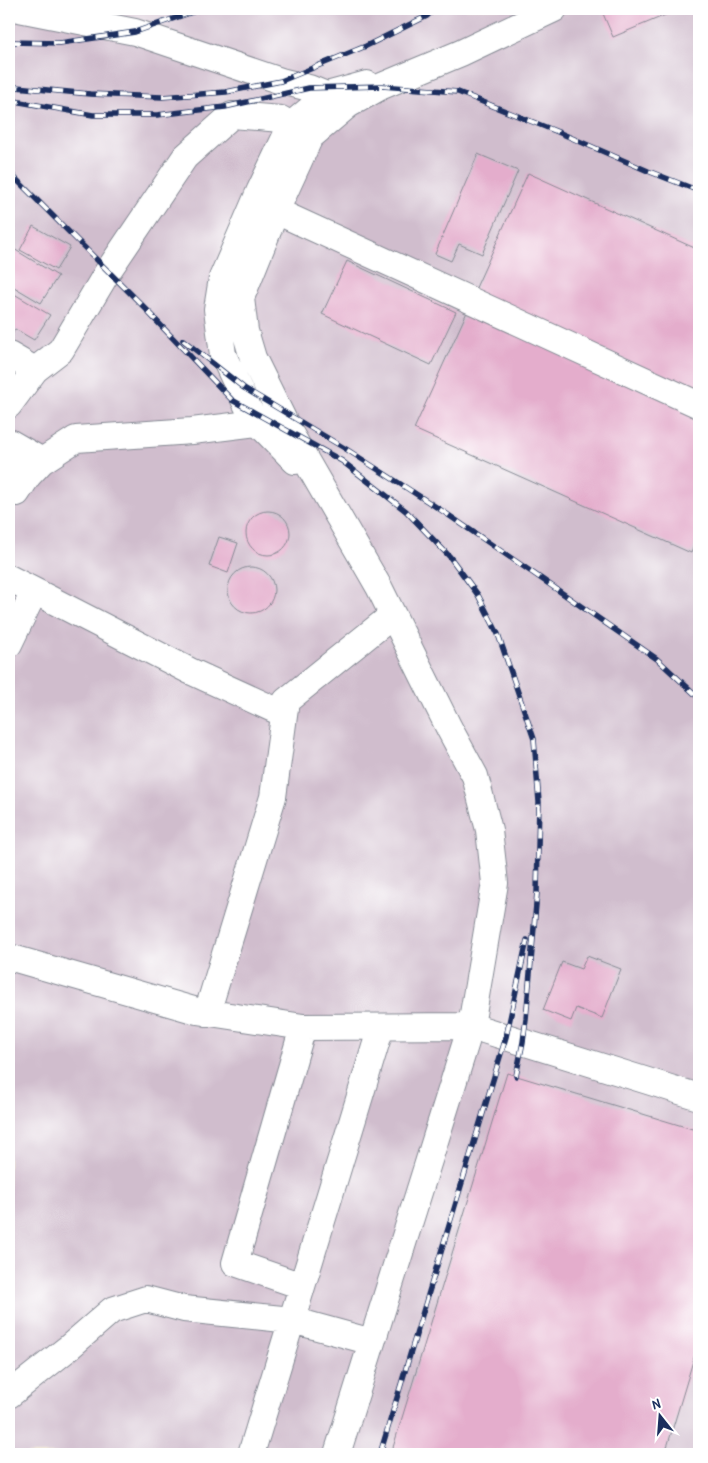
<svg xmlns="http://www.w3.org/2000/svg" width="708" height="1463" font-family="'Patrick Hand',sans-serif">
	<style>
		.industrial { fill: #d0bdcd }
		.building { fill: #e4adcc }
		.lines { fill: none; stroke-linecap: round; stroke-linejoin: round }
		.minor-casing { stroke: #868a94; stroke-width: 28 }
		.minor { stroke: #fff; stroke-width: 26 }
		.rail-casing { stroke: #1b2f5e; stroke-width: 5.5 }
		.rail { stroke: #fff; stroke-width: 4; stroke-dasharray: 11; stroke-linecap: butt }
	</style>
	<rect width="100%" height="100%" fill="#fff"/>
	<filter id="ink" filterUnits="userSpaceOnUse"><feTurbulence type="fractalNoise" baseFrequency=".02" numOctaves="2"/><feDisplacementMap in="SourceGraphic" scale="10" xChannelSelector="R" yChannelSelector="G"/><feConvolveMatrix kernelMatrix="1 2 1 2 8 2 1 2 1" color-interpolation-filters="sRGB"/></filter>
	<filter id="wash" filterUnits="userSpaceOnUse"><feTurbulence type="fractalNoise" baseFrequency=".0096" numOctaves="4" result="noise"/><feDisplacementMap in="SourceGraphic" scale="20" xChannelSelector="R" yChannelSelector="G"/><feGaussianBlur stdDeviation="1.12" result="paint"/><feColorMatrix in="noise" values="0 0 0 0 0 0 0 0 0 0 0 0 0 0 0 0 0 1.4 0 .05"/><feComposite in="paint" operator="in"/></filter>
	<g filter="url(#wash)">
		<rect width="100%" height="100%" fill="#f0e5c9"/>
		<path class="industrial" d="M9,9H699V1454H9Z"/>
		<g id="blocks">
			<path class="building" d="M601,9H680L613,37Z
				M478,154L518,171L482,254L459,244L451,261L435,254Z
				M528,173L699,250V393L474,292Z
				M33,226L70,247L56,270L20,250Z
				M9,246L58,276L41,303L9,284Z
				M347,261L456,312L431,365L322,314Z
				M9,291L50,315L34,340L15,329L9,340Z
				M467,312L699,416V535L691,553L414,429Z
				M246 533a22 22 0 1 1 44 0a22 22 0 1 1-44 0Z
				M219,537L238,543L228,573L209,566Z
				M228 590a23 23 0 1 1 46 0a23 23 0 1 1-46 0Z
				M587,956L621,969L602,1018L576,1008L571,1021L543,1010L562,962L581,969Z
				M507,1073L699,1131V1341L665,1454H391Z"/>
		</g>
	</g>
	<g filter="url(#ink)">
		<use href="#blocks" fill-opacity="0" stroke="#868a94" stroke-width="1"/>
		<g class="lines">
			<defs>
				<path id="minor" d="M19,9L135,32L281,81L309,88L341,101
					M276,211L699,405
					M9,355L35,370
					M9,405L35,370L61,350L108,271L185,157L232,115L281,119L305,134
					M9,442L42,461
					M295,461L258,423L249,410L223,355L217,309L222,278L260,190L291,125L327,95L367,84
					M9,465L28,476
					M9,488L17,493L28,476L42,461L76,439L192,431L273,421
					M9,578L190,671L284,714
					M9,644L34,592
					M9,957L197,1011L303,1027L471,1026L699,1097
					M207,1013L273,797L286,701L393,615
					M302,1286L235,1263L303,1027
					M9,1395L67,1349L112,1310L146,1299L184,1309L292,1320L372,1342
					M251,1454L381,1027
					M337,1454L471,1026L495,883L489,830L475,776L449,728L379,587L290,433L253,358L245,331L241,298L276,211L310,137L348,105L382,86L461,53L554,9"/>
			</defs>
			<use href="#minor" class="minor-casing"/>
			<use href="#minor" class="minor"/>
			<defs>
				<path id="rail" d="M9,42L60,43L135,32L201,9
					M9,84L16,87L90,94L162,97L226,92L281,81L366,46L427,16L434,9
					M9,100L93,115H157L225,107L309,88L382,86L458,92L558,132L648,171L699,191
					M9,172L154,317
					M148,312L232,400L342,461L406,511L450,557L478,595L498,634L534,739L539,802L537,893L526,1019L523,1042L516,1076
					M183,340L244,388L346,449L444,512L552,586L657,659L699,698
					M380,1454L506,1037L527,940"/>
			</defs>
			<use href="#rail" class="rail-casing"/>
			<use href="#rail" class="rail"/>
		</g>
	</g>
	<rect width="708" height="1463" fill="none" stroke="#fff" stroke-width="30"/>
	<g transform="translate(660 1416) rotate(343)" stroke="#ffffff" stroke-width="4" paint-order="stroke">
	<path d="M0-4L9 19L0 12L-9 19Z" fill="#1b2f5e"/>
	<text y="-8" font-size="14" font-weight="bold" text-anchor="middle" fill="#1b2f5e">N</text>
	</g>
</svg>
